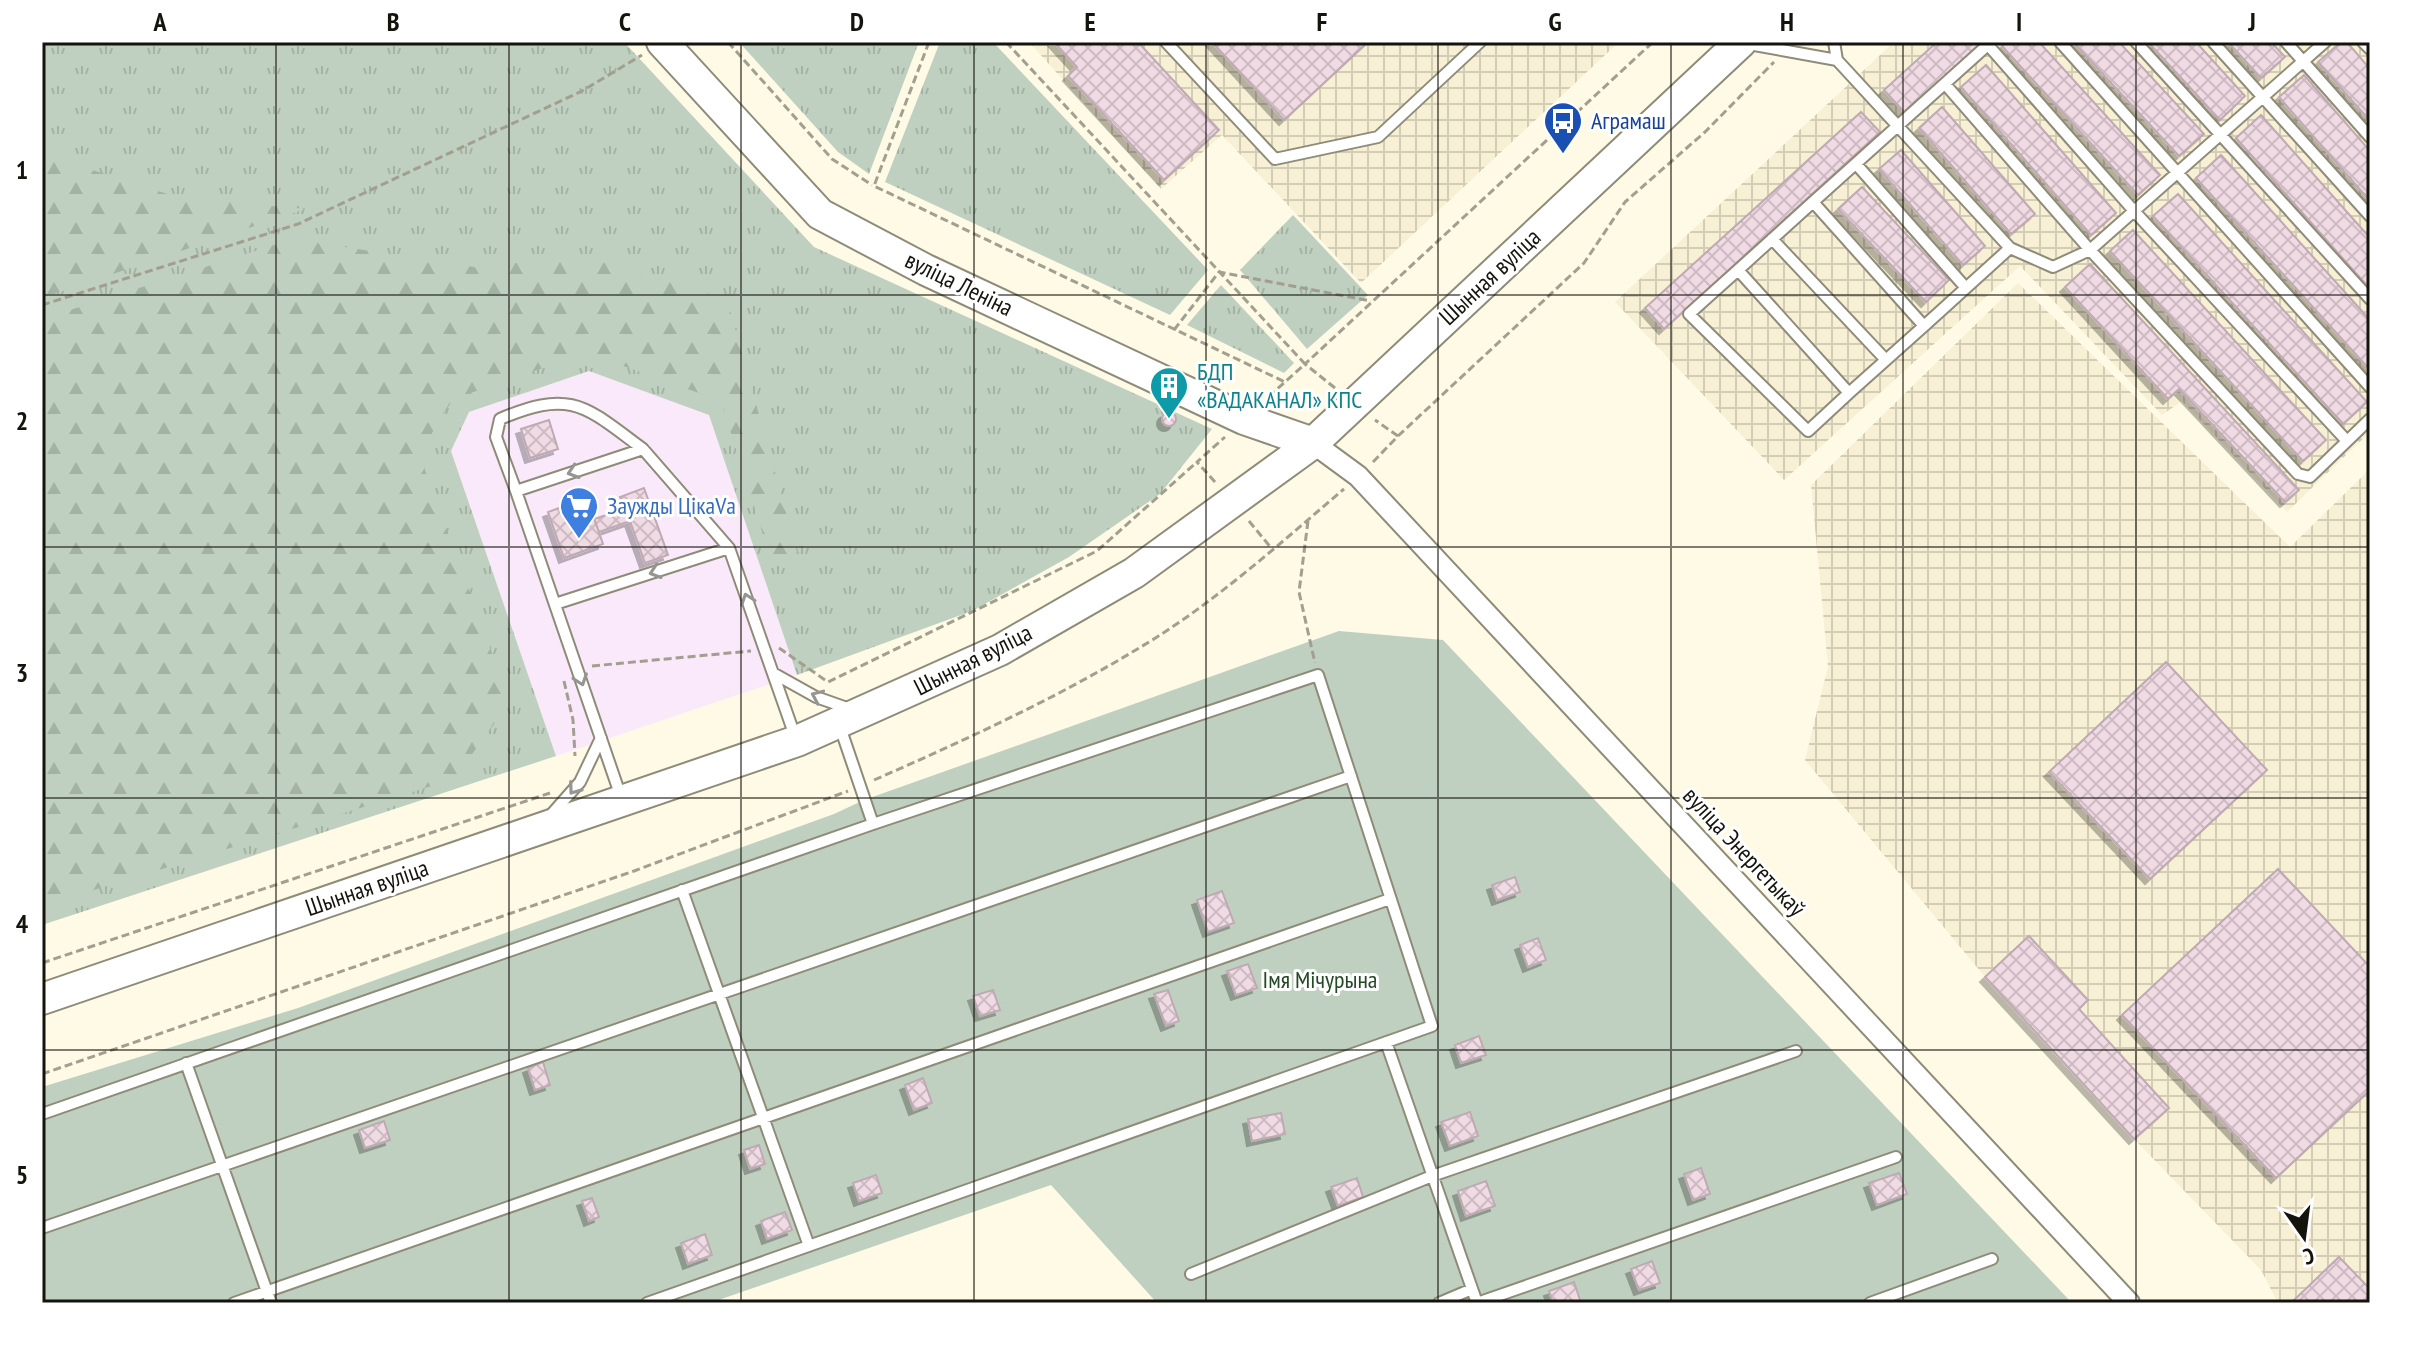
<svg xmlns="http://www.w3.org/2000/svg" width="2412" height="1345" font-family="'PT Sans Narrow',sans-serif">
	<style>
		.commercial { fill: #fae9fb }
		.industrial { fill: url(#industrial-grid) }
		.grass { fill: url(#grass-tufts) }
		.forest { fill: url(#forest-firs) }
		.garden { fill: #c0d0c0 }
		.building { fill: url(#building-cross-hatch); stroke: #bfaab3; stroke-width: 2; filter: url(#shadow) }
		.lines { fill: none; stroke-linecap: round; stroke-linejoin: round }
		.service-casing { stroke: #8f8b79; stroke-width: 14 }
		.minor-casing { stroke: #8f8b79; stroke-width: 24 }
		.secondary-casing { stroke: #8f8b79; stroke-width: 34 }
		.path { stroke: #a29f8f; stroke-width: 3; stroke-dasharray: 8 4; stroke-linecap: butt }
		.service { stroke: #fff; stroke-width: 10 }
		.minor { stroke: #fff; stroke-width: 20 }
		.secondary { stroke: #fff; stroke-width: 30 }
		.oneway { stroke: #959592 }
		.grid { fill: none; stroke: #14130c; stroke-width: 2; stroke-opacity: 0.55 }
		.labels { text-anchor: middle; stroke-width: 6; stroke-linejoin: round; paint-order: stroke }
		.transit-label { font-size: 24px; fill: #164399; stroke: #fff; text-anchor: start }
		.street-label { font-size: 24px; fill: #14130c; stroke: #fff }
		.culture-label { font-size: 24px; fill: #0d838f; stroke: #fff; text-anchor: start }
		.shop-label { font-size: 24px; fill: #366cbe; stroke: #fff; text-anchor: start }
		.park-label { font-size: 24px; fill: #234925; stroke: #fff }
		.neatline { fill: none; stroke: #14130c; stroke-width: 3 }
		.grid-label { font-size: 26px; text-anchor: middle; font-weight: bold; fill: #14130c }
	</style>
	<defs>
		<pattern id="industrial-grid" width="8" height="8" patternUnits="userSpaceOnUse" patternTransform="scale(2)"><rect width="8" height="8" fill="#f7f0d4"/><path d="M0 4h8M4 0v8" fill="none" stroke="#d3cdb5"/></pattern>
		<pattern id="grass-tufts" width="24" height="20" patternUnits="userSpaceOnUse" patternTransform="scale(2)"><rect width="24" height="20" fill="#c0d0c0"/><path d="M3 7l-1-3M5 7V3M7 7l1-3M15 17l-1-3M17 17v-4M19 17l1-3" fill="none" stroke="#a4b2a4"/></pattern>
		<pattern id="forest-firs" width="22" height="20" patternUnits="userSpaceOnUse" patternTransform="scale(2)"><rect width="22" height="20" fill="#c0d0c0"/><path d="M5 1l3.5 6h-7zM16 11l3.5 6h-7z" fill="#a4b2a4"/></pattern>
		<pattern id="building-cross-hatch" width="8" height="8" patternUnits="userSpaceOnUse" patternTransform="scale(2)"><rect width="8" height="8" fill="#f0dae3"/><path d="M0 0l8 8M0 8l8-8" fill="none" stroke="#cdbac2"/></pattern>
		<filter id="shadow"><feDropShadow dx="-5" dy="5" stdDeviation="0" flood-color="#0004"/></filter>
	</defs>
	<rect width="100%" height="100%" fill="#fefae5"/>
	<path class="commercial" d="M589,371L710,415L797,675L556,756L451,451L469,412Z"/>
	<path class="industrial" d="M1029,42H1619L1361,283L1222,135L1161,189Z
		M1894,42H2370V432L2287,512L2182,401L2162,415L2020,266L1784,480L1615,302Z
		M2018,283L2290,547L2370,469V1303H2278L2261,1270L2134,1139L1985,977L1805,760L1828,666L1811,485Z"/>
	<path class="grass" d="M42,42H624L814,247L1212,429L1160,494L1069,557L972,611L797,675L709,415L589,371L469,412L451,451L556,756L42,925Z
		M739,42H919L869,174L838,152Z
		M940,42H993L1208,270L1170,315L885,182Z
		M1293,215L1368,295L1307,349L1240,270Z
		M1221,285L1294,363L1284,373L1187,325Z"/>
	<path class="forest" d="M42,154L177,197L305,209L42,298Z
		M293,239L481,268L575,254L727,299L797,552L771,560L721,401L587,353L453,399L419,454L510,702L454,779L42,906V319Z"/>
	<path class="garden" d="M1339,631L1443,640L2072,1303H1157L1051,1185L710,1303H42V1087L298,1008L834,814L864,800Z"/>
	<path class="building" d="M1054,42H1138L1219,130L1164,180L1068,76L1077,67Z
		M1212,42H1368L1284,120Z
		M1937,42H1982L1905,113L1884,90Z
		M2007,42H2039L2160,175L2138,195L2002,46Z
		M2073,42H2119L2204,134L2179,156Z
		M2148,42H2196L2245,96L2220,120Z
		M2228,42H2271L2285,57L2261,78Z
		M2341,42H2347L2370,69V121L2318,62Z
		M1986,65L2116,213L2091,235L1961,87Z
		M2304,75L2370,151V201L2279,97Z
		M1942,107L2035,214L2011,234L1919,128Z
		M1861,112L1880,132L1664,329L1645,308Z
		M2261,115L2370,238V289L2236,138Z
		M1901,150L1985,246L1963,265L1879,169Z
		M2221,155L2370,320V370L2196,178Z
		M1862,187L1949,280L1926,302L1838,209Z
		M2178,194L2367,402L2343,424L2153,216Z
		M2133,230L2326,440L2303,461L2110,251Z
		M2090,264L2299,490L2285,502L2179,389L2168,399L2065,287Z
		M1162 419a7 7 0 1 1 14 0a7 7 0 1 1-14 0Z
		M549,420L558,449L530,458L521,429Z
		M644,488L668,555L645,563L630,521L599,532L594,519L624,509L620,497Z
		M587,498L603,544L564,558L548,512Z
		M2166,662L2267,770L2150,879L2049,772Z
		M2278,869L2370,967V1090L2276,1178L2122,1015Z
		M1515,877L1520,892L1497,900L1492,885Z
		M1222,891L1234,923L1208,932L1197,900Z
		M2029,936L2088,1000L2079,1009L2169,1108L2134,1139L1985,977Z
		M1538,938L1546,960L1528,967L1520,945Z
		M1248,964L1257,988L1236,995L1227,971Z
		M993,990L1000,1010L980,1016L973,996Z
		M1168,990L1179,1021L1166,1026L1154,994Z
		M1479,1036L1486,1055L1461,1063L1455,1045Z
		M543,1062L550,1085L535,1090L528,1068Z
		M923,1078L932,1103L914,1110L905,1085Z
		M1470,1112L1478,1136L1450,1146L1441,1122Z
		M1281,1113L1285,1134L1252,1141L1248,1119Z
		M384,1121L390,1140L365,1148L359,1130Z
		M759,1145L765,1164L750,1169L744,1150Z
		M1701,1168L1710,1194L1693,1200L1684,1174Z
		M1899,1173L1907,1194L1877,1205L1869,1183Z
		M876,1175L882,1193L859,1201L853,1183Z
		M1357,1178L1363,1197L1338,1206L1331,1187Z
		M1486,1181L1495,1206L1466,1216L1458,1191Z
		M592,1198L599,1217L589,1221L582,1201Z
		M785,1212L792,1230L767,1239L761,1221Z
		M705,1234L712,1255L688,1264L681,1243Z
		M2339,1257L2370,1289V1303H2291Z
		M1652,1261L1660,1283L1639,1290L1631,1269Z
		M1574,1282L1581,1303H1553L1549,1291Z"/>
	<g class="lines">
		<defs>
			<path id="service" d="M1166,42L1275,159L1378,137L1480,42
				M1991,42L1813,202L1924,326L2010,248L2053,267L2090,250L2325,42
				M2060,42L2370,387
				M2136,42L2370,299
				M2213,42L2370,216
				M2286,42L2370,137
				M2363,42L2370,49
				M1743,43L1837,60L1834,42
				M1988,45L2134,211L2347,441
				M1837,60L2010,248
				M1945,84L2090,250L2298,474L2310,477L2370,419
				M1856,164L1966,288
				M1772,239L1886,360
				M1738,270L1813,202
				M1849,393L1808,431L1689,314L1738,270L1849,393L1924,326
				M516,491L496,437L500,419C572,388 586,407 643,449
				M555,604L729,548
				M773,673L816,697L850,709
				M840,727L873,824
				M621,797L516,491L643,449L729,548L796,739
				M550,816L580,782L601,738
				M682,890L809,1246
				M1386,1042L1477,1303
				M186,1063L271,1303
				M42,1114L873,824L1318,675L1432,1026L647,1303
				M42,1228L1351,776
				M1191,1274L1432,1176L1796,1051
				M234,1303L1390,899
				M1439,1303L1472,1289
				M1477,1303L1896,1157
				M1870,1303L1992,1259"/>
			<path id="minor" d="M1313,443L1358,476L2129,1303"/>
			<path id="secondary" d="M662,42L820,214L926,270L1244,419L1313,443
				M42,999L797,741L1000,650L1134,573L1313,443L1741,42"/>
		</defs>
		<use href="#service" class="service-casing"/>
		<use href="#minor" class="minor-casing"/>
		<use href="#secondary" class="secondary-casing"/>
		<path class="path" d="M728,42L832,159L872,185
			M929,42L874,186L1285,382
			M1006,42L1305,364L1266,399
			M42,305L298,224L582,91L642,55
			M1174,330L1219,272L1371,301
			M1335,388L1305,364L1653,42
			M1398,436L1584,263L1625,202L1705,132L1774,62
			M1373,462L1398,436L1375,420
			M1215,482L1197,462L1225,437
			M1249,521L1272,549
			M1308,521L1299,592L1315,663
			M779,648L828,682L1097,551L1197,462
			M592,666L751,651
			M564,681L573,720L575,756
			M874,780C972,737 1066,694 1157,637C1223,595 1284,540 1344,489
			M42,963L550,793
			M42,1074L634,871L848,791"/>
		<use href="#service" class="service"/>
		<use href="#minor" class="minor"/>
		<use href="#secondary" class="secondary"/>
	</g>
	<defs><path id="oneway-chevron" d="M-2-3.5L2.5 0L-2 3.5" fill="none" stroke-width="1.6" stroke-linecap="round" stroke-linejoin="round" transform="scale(2)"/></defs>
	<g class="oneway">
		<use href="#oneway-chevron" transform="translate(573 472) rotate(162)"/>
		<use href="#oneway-chevron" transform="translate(655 572) rotate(162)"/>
		<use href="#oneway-chevron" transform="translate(747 599) rotate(-109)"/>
		<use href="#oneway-chevron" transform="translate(581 680) rotate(71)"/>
		<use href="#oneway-chevron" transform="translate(817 696) rotate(-156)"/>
		<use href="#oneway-chevron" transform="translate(574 789) rotate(126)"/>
	</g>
	<path class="grid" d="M276,42V1303M509,42V1303M741,42V1303M974,42V1303M1206,42V1303M1438,42V1303M1671,42V1303M1903,42V1303M2136,42V1303M42,295H2370M42,547H2370M42,798H2370M42,1050H2370"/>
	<defs>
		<symbol id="bus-pin" viewBox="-11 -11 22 30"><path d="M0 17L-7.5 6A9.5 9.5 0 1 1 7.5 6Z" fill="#1a4fb4" stroke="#fff"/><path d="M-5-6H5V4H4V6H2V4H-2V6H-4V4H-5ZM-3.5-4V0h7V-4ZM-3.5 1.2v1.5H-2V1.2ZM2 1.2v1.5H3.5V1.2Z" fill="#fff"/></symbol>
		<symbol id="building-pin" viewBox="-11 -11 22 30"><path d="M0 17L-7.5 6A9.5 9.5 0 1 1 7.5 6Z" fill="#0f9aa8" stroke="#fff"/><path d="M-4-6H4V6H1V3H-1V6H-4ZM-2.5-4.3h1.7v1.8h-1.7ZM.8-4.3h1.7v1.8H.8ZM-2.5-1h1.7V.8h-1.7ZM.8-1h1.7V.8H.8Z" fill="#fff"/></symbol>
		<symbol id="supermarket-pin" viewBox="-11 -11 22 30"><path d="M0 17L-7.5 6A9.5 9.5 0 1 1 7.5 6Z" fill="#3f7fe0" stroke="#fff"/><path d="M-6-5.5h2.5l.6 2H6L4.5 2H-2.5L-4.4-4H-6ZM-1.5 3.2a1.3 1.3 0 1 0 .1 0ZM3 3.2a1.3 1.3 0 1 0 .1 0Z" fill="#fff"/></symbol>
	</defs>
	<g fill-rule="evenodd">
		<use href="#bus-pin" x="1541" y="99" width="44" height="60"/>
		<use href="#building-pin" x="1147" y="364" width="44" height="60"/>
		<use href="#supermarket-pin" x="557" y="484" width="44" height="60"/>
	</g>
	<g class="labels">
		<g class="transit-label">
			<text x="1591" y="129">Аграмаш</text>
		</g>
		<g class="street-label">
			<text transform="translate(1490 277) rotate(-43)" y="8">Шынная вуліца</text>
			<text transform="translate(959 284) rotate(26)" y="8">вуліца Леніна</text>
			<text transform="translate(973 660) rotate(-27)" y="8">Шынная вуліца</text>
			<text transform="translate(1744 852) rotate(47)" y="8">вуліца Энергетыкаў</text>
			<text transform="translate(367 888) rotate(-19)" y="8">Шынная вуліца</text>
		</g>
		<g class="culture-label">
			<text x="1197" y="380">БДП<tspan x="1197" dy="28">«ВАДАКАНАЛ» КПС</tspan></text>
		</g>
		<g class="shop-label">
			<text x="607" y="514">Заужды ЦікаVа</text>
		</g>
		<g class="park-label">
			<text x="1320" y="988">Імя Мічурына</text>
		</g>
	</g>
	<rect width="2412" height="1345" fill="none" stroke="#ffffff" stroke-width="88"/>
	<g transform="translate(2304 1237) rotate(166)" stroke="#ffffff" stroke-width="6" paint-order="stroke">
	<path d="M0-6L14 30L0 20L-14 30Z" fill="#14130c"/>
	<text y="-12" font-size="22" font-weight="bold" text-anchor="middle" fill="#14130c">С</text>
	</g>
	<rect x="44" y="44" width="2324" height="1257" class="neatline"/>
	<g class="grid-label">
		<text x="160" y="31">A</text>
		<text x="393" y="31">B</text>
		<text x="625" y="31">C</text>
		<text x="857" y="31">D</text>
		<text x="1090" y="31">E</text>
		<text x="1322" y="31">F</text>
		<text x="1555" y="31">G</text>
		<text x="1787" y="31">H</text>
		<text x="2019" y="31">I</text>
		<text x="2252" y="31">J</text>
		<text x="22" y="179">1</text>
		<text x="22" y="430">2</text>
		<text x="22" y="682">3</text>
		<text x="22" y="933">4</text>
		<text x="22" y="1184">5</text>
	</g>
</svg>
